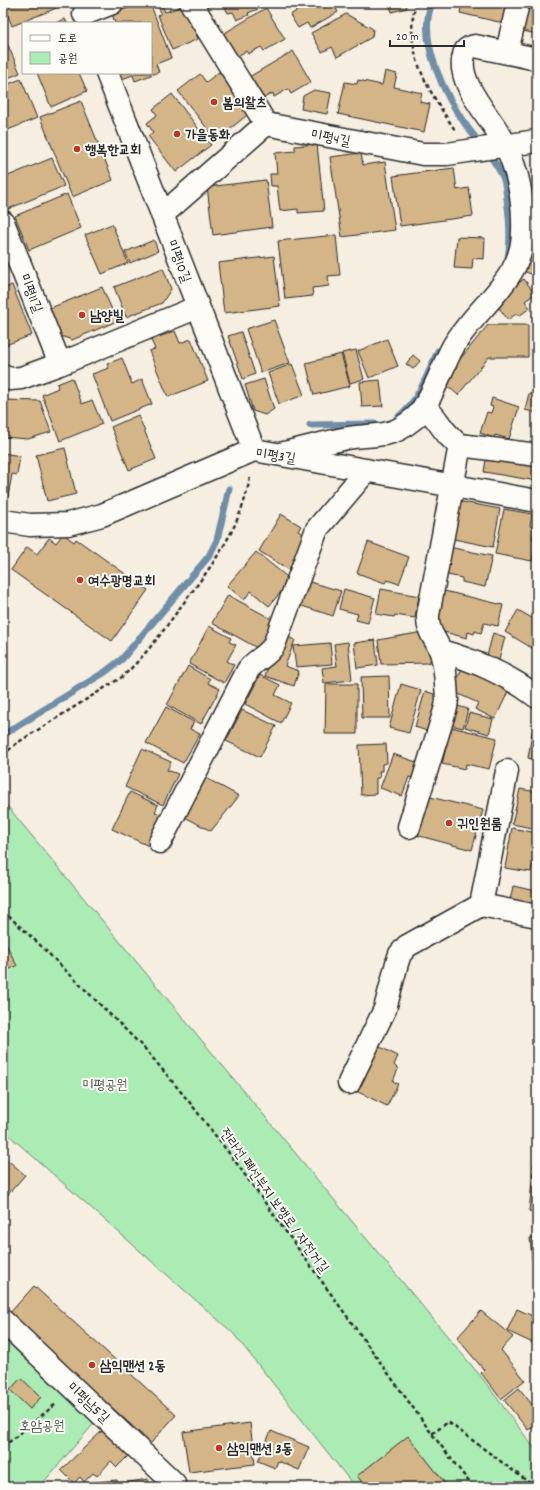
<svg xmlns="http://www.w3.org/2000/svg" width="540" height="1490" font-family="Dekko,'Poor Story',sans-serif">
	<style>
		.green { fill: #abecb4; stroke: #6b8c70 }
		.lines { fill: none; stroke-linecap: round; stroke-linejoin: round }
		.stream { stroke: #6f8ea7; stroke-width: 7 }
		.building { fill: #d4b588; stroke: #2b2b2b }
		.minor-casing { stroke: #2b2b2b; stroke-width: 25 }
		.path { stroke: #2b2b2b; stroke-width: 2.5; stroke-dasharray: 4 3; stroke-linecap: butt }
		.minor { stroke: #fdfcf7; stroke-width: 22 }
		.poi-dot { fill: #c8321e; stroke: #fdfcf7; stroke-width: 1.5 }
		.labels { text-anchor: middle; stroke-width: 4; stroke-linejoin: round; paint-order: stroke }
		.poi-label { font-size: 14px; font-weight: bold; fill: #2b2b2b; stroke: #fdfcf7; text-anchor: start }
		.street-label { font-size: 14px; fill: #2b2b2b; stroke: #fdfcf7 }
		.park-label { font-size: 14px; fill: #4b5b4d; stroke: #fdfcf7 }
	</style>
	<rect width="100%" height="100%" fill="#f5eee1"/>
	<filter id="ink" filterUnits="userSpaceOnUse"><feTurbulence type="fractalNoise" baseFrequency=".025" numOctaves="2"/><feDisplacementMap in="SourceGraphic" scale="8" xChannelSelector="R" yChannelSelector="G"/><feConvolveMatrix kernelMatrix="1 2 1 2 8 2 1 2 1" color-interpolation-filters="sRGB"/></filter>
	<g filter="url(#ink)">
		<path class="green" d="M3,801L482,1378L537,1452V1487H355L233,1333L3,1130Z
			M3,1338L96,1421L42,1484L22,1487H3Z"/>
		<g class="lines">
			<path class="stream" d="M432,3C416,40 446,98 468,128C479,143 494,158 502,175C506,182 506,191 507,199C510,220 512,242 507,263
				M397,418C418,403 428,374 438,351
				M310,425L376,424
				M3,735L105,672L122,659L209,556L217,540L229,489"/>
		</g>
		<path class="building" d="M3,3H57L59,7L12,26Z
			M141,3H150L171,58L156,64L159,72L135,81L133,75L122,79L119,73H151V23H115L112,14Z
			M161,3L165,12L180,7L182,11L186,9L198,39L172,50L158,15L161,13L157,4Z
			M223,3H255L258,9L248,13L249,15L237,20L233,12L228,13Z
			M310,3H333L338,12L310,28L307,23L298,28L290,15Z
			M389,3H406L407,8L392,12Z
			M462,3H508L503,23L460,13Z
			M525,3H537V34L518,30Z
			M266,8L285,39L264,51L261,47L248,54L246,51L236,57L223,34Z
			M346,14L373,29L372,37L337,57L332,47L322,52L311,33Z
			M65,19L67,23H56Z
			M8,45L20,73L3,80V47Z
			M293,51L311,82L291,94L288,89L274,97L273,93L262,99L249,77Z
			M385,71L397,74L394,87L422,93L420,102L430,104L424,132L338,114L345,82L357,84L358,80L382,85Z
			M219,72L251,112L216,140L178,91L200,74L206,82Z
			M37,73H79L87,91L51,107Z
			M21,79L37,118L3,132V86Z
			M314,90L331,93L327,114L301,109L303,96Z
			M172,94L211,145L176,172L148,136L153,132L147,123L157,115L153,109Z
			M81,101L113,180L72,197L40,117Z
			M317,144L324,211L298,213V209L280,211L277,186H271L270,174H277L275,153L295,151V146Z
			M361,153L363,165L385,162L395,230L342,237L330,157Z
			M52,158L64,186L8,209L3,198V178Z
			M454,168L457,190L469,188L473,216L400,226L393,176Z
			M266,180L272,227L213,235L207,187Z
			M67,194L81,228L29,250L15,216Z
			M112,224L128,263L102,274L85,235Z
			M535,231L537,232V276L520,270Z
			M336,235L340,275L328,276L329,286L312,288L313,296L285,299L278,241Z
			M457,237L485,238L484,259L473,258L472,269L454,268Z
			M154,240L158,251L130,263L125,252Z
			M274,256L280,306L224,313L218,263Z
			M163,268L171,289L162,303L126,317L114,287Z
			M524,279L535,294L525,301L530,308L519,316L517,313L508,320L494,301Z
			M12,285L32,335L3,346V289Z
			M102,287L117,321L72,340L58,335L48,309Z
			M274,320L290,363L261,373L246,329Z
			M488,325H528V357H489L458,395L442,381Z
			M175,331L180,343L191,339L208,381L168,397L149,351L155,349L151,340Z
			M241,332L255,374L243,379L228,336Z
			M387,339L398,366L369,378L358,351Z
			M356,350L364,379L350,383L342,353Z
			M341,354L350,386L314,395L306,363Z
			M413,355L420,361L413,369L406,364Z
			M122,358L132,384L142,379L152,404L110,421L92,374L109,368L107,364Z
			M292,364L304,395L279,404L268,373Z
			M72,378L82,404L92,400L102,424L60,441L42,395L58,388L57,384Z
			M264,379L274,409L265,415L253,411L245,385Z
			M380,380L383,406L362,407L360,382Z
			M529,393L537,395V413L525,410Z
			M492,398L519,407L509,439L495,435L494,438L480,433L487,412L491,413L493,407L490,406Z
			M3,400L40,401L51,432L28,439L3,437Z
			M138,415L156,459L129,470L111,427Z
			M65,448L76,494L47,501L36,455Z
			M3,453L20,456L17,475L12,474L8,497L3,496Z
			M487,454L537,459V481L484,472Z
			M457,501L500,509L493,547L449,538Z
			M504,509L532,514L530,526L535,527L532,539L537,540L532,561L495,554Z
			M281,514L301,526L298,531L307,536L291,571L259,551Z
			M63,534L74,542L76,539L148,590L112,641L11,570L27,547L37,554L49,538L56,543Z
			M368,542L409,557L399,584L387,580L385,583L357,573Z
			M449,547L492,556L485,587L462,582V578L443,574Z
			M256,552L291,580L269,606L251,591L244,600L227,586Z
			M307,581L341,591L333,616L299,605Z
			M344,589L375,598L368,623L356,620L358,614L339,609Z
			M381,589L419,596L415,618L395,615L394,617L376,614Z
			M444,591L503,605L498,626L484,623L481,633L475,631L474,634L468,632L467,638L440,631L439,614Z
			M228,595L277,622L261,650L212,623Z
			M518,610L537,621V651L505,632Z
			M209,626L231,638L229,642L236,645L227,661L234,665L224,683L189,664Z
			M423,632L435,655L428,663L381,664L378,640Z
			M493,633L505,637L499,660L487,656Z
			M280,634L295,640L285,666L299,671L294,686L265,676Z
			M375,640L378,665L357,668L354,643Z
			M348,642L352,680L324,683L322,668L337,666L334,644Z
			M330,643L332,664L296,667L293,646Z
			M464,664L511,686L495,719L475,709L478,703L452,691Z
			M188,666L210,679L208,683L220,689L201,724L167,705Z
			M260,675L280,685L275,695L291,703L281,723L245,704Z
			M389,676L390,718H362L361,677Z
			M326,684H357V734H325Z
			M401,684L421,690L409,733L389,728Z
			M425,691L440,696L430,732L415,727Z
			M451,704L468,709L463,728L446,724Z
			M166,707L194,722L190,729L200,734L183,763L146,743Z
			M242,710L276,726L260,757L226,741Z
			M469,713L493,719L489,734L465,727Z
			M451,727L497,738L489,769L466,764L465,769L442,764Z
			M533,727L537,728V760L528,758Z
			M386,744L387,763L382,764V771H379L380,778H376V794L361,795L359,745Z
			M142,749L171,762L167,770L178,774L163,805L125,787Z
			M393,754L419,763L413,778L409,777L402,796L380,788Z
			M204,777L239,796L211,831L183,816Z
			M520,789L537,792V829L512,824Z
			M130,792L158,805L155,812L165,816L151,847L112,829Z
			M426,796L483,810L472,850L416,835Z
			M512,828L537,833V867L532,866L531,872L505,868Z
			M513,886L536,891L537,886V905L510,901Z
			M6,944L17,966L3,972V946Z
			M374,1044L398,1056L394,1065L398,1069L393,1081L398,1084L387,1106L352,1089Z
			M537,1152V1168L533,1167Z
			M3,1156L25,1175L3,1200Z
			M533,1172L537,1173V1213L529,1211Z
			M537,1237V1287H535L530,1238Z
			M34,1286L176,1415L151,1443L9,1314Z
			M517,1309L537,1318V1345L507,1331Z
			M481,1311L513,1337L501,1350L525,1380L501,1399L481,1373L484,1370L457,1338Z
			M21,1378L41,1397L30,1409L10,1390Z
			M519,1388L537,1411V1424L528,1430L504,1400Z
			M250,1423L255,1464L189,1472L183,1432Z
			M104,1429L129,1455L117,1467L111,1461L97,1476L93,1473L84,1482L80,1477L74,1483L61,1470Z
			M271,1431L309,1447L299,1470L278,1461L275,1468L258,1461Z
			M408,1436L448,1487H366L357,1476Z
			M148,1479L149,1487H123V1483Z
			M117,1480L118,1487H52V1486Z"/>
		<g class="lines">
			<defs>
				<path id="minor" d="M191,3L266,124L423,154H447L537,141
					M84,14L112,3
					M507,52L518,3
					M107,73L254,450
					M162,215L266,124
					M3,222L60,364
					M3,376L10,379L21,378L60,364L198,307
					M424,406C438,417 444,436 460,445L537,455
					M280,454C303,449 325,442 348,438C365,435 386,437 401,428C407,424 413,420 418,415C433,398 442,366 454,345C470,318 496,298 512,271C519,259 523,245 523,231C524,203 518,172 506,146C495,121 455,84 464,55C465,49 469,47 475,46L537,59
					M3,521L30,525L68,524L102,515L254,450L537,501
					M441,651C474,660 510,676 537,697
					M409,827L446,707L447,700C446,685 446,670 442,656C438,639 427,635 428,615L460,445
					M160,842L248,670C255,660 268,656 274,645L317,529L367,470
					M481,905L507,771
					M349,1083L385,1009L397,963L400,954L407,946L481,905L537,916
					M3,1321L174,1483"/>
			</defs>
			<use href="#minor" class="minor-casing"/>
			<path class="path" d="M416,3C402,51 429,91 455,130
				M3,755L17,743L122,677C144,657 162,633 179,609C210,568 241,530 250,477
				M3,911L38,943L146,1050L191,1104L232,1157L432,1434L473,1487
				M432,1434L448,1422L535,1487
				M3,1447L57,1403"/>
			<use href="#minor" class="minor"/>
		</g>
	</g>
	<g class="poi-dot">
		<circle cx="214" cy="102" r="4"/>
		<circle cx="177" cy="134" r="4"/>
		<circle cx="77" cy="149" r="4"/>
		<circle cx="82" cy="315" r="4"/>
		<circle cx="80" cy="580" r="4"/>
		<circle cx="449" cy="823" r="4"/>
		<circle cx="92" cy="1365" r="4"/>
		<circle cx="219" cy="1448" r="4"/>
	</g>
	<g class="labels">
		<g class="poi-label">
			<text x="222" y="107">봄의왈츠</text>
			<text x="185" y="139">가을동화</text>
			<text x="85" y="154">행복한교회</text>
			<text x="90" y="320">남양빌</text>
			<text x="88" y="585">여수광명교회</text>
			<text x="457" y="828">귀인원룸</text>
			<text x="100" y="1370">삼익맨션 2동</text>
			<text x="227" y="1453">삼익맨션 3동</text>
		</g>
		<g class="street-label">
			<text transform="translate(331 137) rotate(11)" y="5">미평4길</text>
			<text transform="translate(180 261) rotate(69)" y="5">미평10길</text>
			<text transform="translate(32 293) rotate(68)" y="5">미평11길</text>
			<text transform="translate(276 455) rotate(8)" y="5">미평3길</text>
			<text transform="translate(275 1200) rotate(54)" y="5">전라선 폐선부지 보행로 / 자전거길</text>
			<text transform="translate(89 1402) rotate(43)" y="5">미평남5길</text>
		</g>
		<g class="park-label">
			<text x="105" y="1089">미평공원</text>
			<text x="42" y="1430">호암공원</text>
		</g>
	</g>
	<rect width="540" height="1490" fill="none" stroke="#fdfcf7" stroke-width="16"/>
	<rect x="8" y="8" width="524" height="1474" fill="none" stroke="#2b2b2b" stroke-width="1.5" filter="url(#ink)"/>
	<rect x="22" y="22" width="130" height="52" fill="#fdfcf7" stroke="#a9a8a5"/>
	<rect x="30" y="35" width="20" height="6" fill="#fdfcf7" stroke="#a9a8a5"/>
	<text x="58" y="42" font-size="12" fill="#2b2b2b">도로</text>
	<rect x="30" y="52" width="20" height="12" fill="#abecb4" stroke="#a9a8a5"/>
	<text x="58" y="62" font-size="12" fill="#2b2b2b">공원</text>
	<path d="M390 40v6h74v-6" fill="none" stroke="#2b2b2b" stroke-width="2"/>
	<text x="396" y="40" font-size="12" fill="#2b2b2b" stroke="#fdfcf7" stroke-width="3" paint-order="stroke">20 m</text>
</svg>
